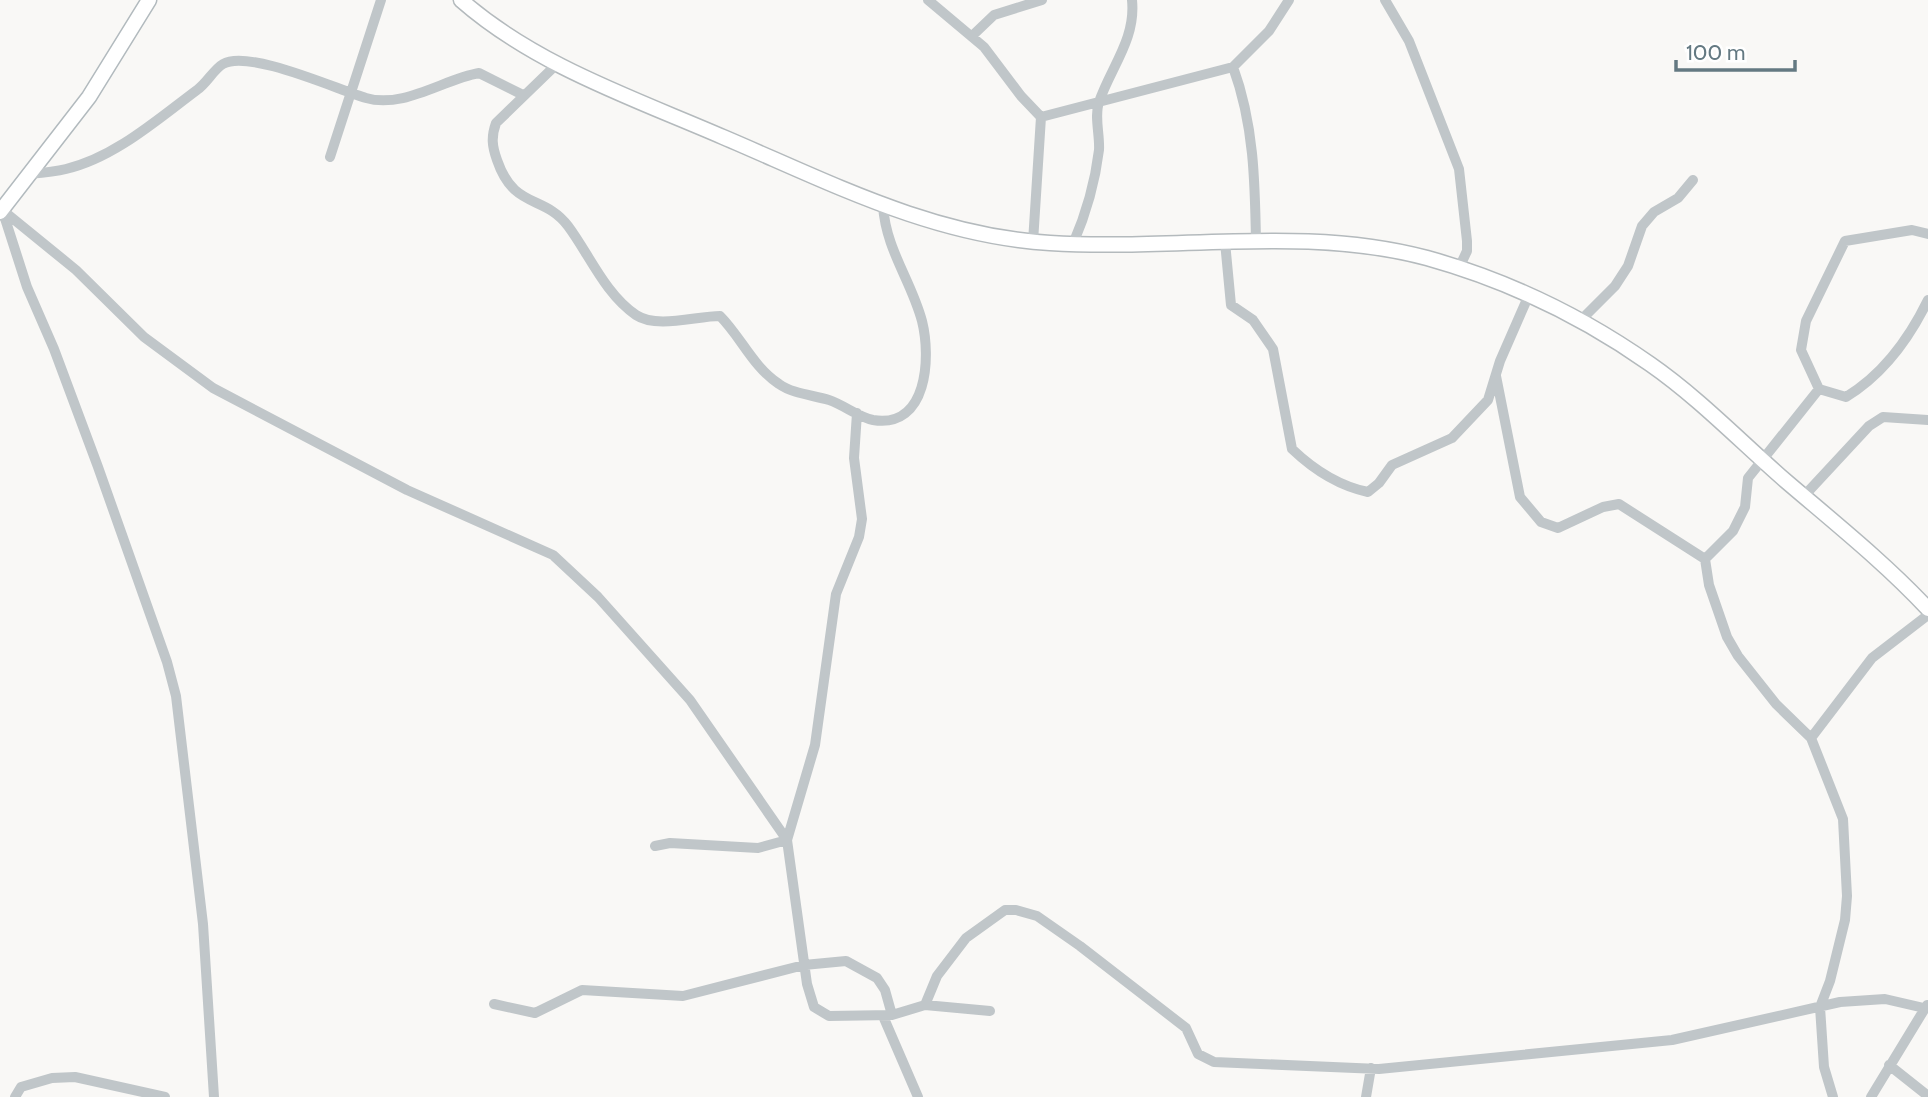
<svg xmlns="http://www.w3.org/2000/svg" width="1928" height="1097" font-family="Cabin,sans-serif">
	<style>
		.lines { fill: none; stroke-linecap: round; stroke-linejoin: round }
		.secondary-casing { stroke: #b2babe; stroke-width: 17 }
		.primary-casing { stroke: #b4babd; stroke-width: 17 }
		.street { stroke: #c0c6c9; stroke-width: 10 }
		.secondary { stroke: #fff; stroke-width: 14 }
		.primary { stroke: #fff; stroke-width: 14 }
	</style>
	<rect width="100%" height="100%" fill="#f9f8f6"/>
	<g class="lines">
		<defs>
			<path id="secondary" d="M0,212L89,97L149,0"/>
			<path id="primary" d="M461,0C535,65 633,98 723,137C829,182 932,236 1050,243C1175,251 1304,225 1427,258C1506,280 1583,317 1650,364C1699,398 1742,443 1787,482C1835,523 1885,563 1928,609"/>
		</defs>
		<use href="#secondary" class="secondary-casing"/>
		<use href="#primary" class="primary-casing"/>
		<path class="street" d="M928,0L984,47L1021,96L1041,117
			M1385,0L1409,41L1459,169L1467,241V251L1459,268
			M972,36L994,15L1042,0
			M558,63L496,123C491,137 492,146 497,160C514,210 544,194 568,226C589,254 605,294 636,315C657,329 696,316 720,316C741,337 753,367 779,384C793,394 813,395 829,400C844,405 858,417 873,420C928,429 931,357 922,321C911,280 886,250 883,206
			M1233,67C1254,124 1255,182 1256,242
			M330,157L381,0
			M29,174C41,173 54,172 66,169C114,158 158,119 197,90C207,83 214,69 223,64C249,49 338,90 366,98C403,109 444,79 479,73L523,95
			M1,206L27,287L54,349L98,467L167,662L176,696L203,924L214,1097
			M0,208L76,270L144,337L213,388L407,490L553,555L598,597L690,700L787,840
			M1033,242L1041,117L1233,67L1269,31L1289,0
			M1225,242L1231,305L1253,320L1273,349L1292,449C1313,469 1339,486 1368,492L1379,483L1392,465L1452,438L1488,400L1500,361L1528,297
			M1073,244C1086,214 1095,183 1099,150C1100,135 1094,116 1099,102C1111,67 1136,39 1132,0
			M1580,321L1615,286L1628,266L1642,226L1654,212L1678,198L1693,180
			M1496,376L1520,497L1541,522L1558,528L1603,507L1619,504L1705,559
			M1819,389L1801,350L1806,321L1845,241L1912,230L1928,234
			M857,413L854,458L862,519L859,537L836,594L815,745L787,840L807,984L814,1007L829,1016L892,1015L925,1005L990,1011
			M1804,496L1869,426L1883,417L1928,420
			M1811,738L1872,658L1928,615
			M655,846L670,843L758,848L787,840
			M494,1004L535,1013L582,990L683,996L804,965L846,961L877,978L885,990L892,1015
			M925,1005L937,976L966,938L1005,910H1016L1037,916L1080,946L1186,1028L1198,1054L1214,1062L1379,1069L1672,1040L1840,1002L1885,999L1924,1008
			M883,1016L918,1097
			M1889,1065L1928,1096
			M15,1097L21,1087L52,1078L75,1077L165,1097
			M1366,1097L1371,1068
			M1833,1097L1824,1067L1820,1007L1830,981L1845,920L1847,896L1843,819L1811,738L1776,704L1738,656L1727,637L1709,585L1705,559L1733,531L1745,507L1748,478L1819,389L1846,397C1884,374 1909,339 1928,300
			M1871,1097L1927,1005"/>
		<use href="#secondary" class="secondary"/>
		<use href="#primary" class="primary"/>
	</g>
	<path d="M1676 60v10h119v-10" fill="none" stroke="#647982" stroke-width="3.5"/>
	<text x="1686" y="60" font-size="21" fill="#647982" stroke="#ffffff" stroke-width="5" paint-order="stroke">100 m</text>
</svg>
